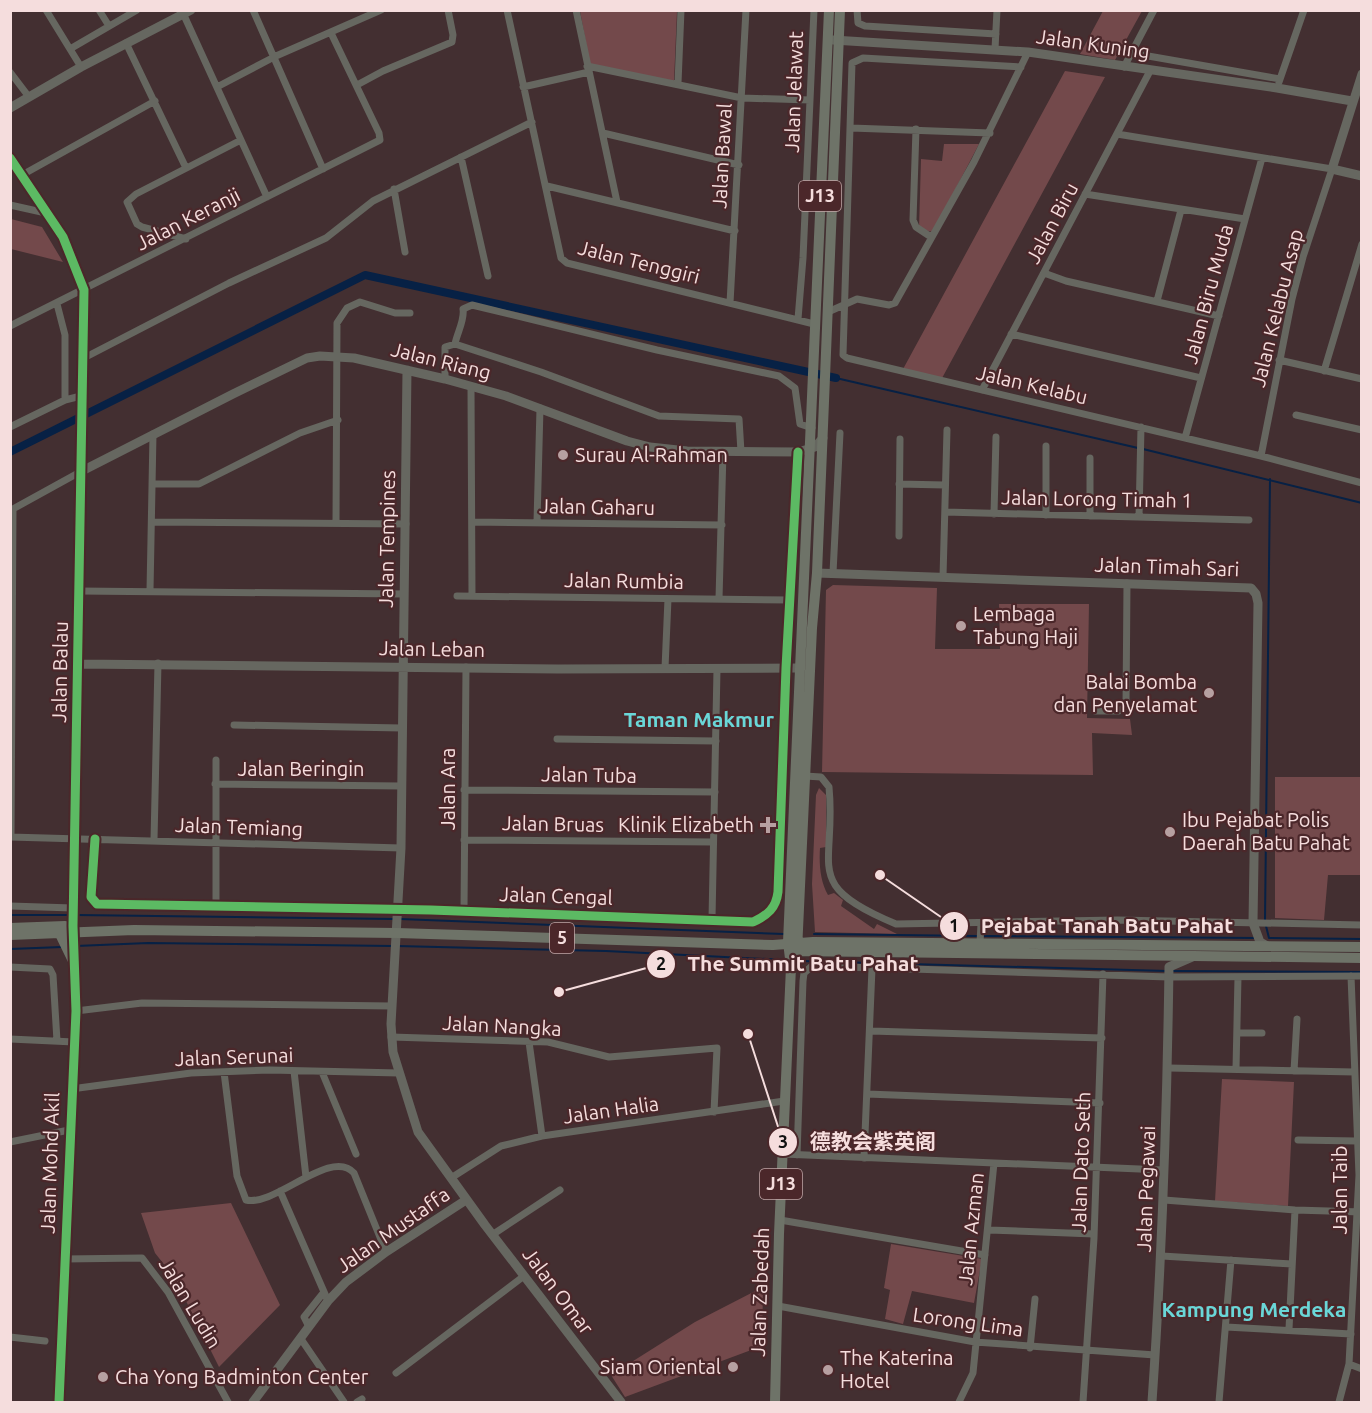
<svg xmlns="http://www.w3.org/2000/svg" width="1372" height="1413" font-family="Ubuntu,'Noto Sans SC',sans-serif">
	<style>
		.green { fill: #73494b }
		.lines { fill: none; stroke-linecap: round; stroke-linejoin: round }
		.stream { stroke: #072145; stroke-width: 2 }
		.canal { stroke: #072145; stroke-width: 8 }
		.minor { stroke: #666760; stroke-width: 7 }
		.tertiary { stroke: #666760; stroke-width: 9 }
		.primary { stroke: #6e7368; stroke-width: 10 }
		.cycleway-casing { stroke: #4b272a; stroke-width: 13 }
		.cycleway { stroke: #5cba63; stroke-width: 9 }
		.poi-dot { fill: #b7a0a1; stroke: #4b272a; stroke-width: 2 }
		.labels { text-anchor: middle; stroke-width: 4.5; stroke-linejoin: round; paint-order: stroke }
		.shield { fill: #4b272a; stroke: #c2a6a7; stroke-width: 1.5 }
		.shield-label { font-size: 18px; font-weight: bold; fill: #f5dddd }
		.street-label { font-size: 20px; fill: #f5dddd; stroke: #4b272a }
		.poi-label { font-size: 20px; fill: #f5dddd; stroke: #4b272a; text-anchor: start }
		.neighbourhood-label { font-size: 21px; font-weight: bold; fill: #6ad6d7; stroke: #4b272a }
		.leader { fill: none; stroke: #f5dddd; stroke-width: 2 }
		.callout-dot { fill: #f5dddd; stroke: #4b272a; stroke-width: 2 }
		.mark-label { font-size: 18px; text-anchor: middle; font-weight: bold; fill: #111 }
		.callout-label { font-size: 21px; text-anchor: middle; font-weight: bold; fill: #f5dddd; stroke: #4b272a; stroke-width: 4.5; stroke-linejoin: round; paint-order: stroke }
	</style>
	<rect width="100%" height="100%" fill="#432f31"/>
	<path class="green" d="M580,11H677L674,81L590,64Z
		M1103,11H1142L1115,60L1080,54Z
		M1065,71L1105,77L941,380L902,371Z
		M944,144H979L933,232L919,229L921,159L942,161Z
		M11,219L42,227L63,262L11,249Z
		M833,585L937,588L935,649H1000L999,604H1089L1087,718L1130,719L1132,735L1092,733L1093,775L822,772L826,590Z
		M1275,777H1361V875H1328L1324,920L1275,918Z
		M819,788L826,795V847L820,848C819,864 820,881 828,895L834,893L843,900L841,906L874,929L877,924L897,934L815,932L812,884L816,795Z
		M1222,1079L1294,1082L1288,1206L1215,1201Z
		M231,1203L280,1305L219,1367L174,1277L155,1253L141,1213Z
		M891,1244L982,1259L974,1303L912,1291L903,1324L885,1319L890,1290L884,1288Z
		M763,1287L762,1346L625,1397L611,1375L695,1322Z"/>
	<g class="lines">
		<path class="stream" d="M836,378L1138,448
			M1143,449L1362,503
			M10,915H70
			M76,915L394,919
			M400,919L784,934
			M1265,920L1270,479
			M1266,926L1269,938L1362,939
			M814,934L978,936
			M984,936L1257,938
			M76,946L148,943L392,946
			M397,946L606,951L785,960
			M10,949L62,947
			M801,961L1167,971
			M1173,971L1362,972"/>
		<path class="canal" d="M10,452L365,275L836,378"/>
		<path class="minor" d="M46,10L81,67
			M99,10L109,26
			M253,10L323,169
			M507,10L561,258L567,263L814,324
			M576,10L617,202
			M857,10L858,23L865,26L996,34
			M182,11L267,197
			M126,43L186,168
			M70,49L137,10
			M995,49L997,10
			M1131,53L1280,79
			M587,66L742,98L810,100
			M1021,67L863,58L852,63L843,355L847,358L1261,456L1362,483
			M1124,67L1154,10
			M10,72L29,97
			M1279,82L1304,10
			M678,83L681,10
			M357,85L383,71L452,42L453,35L448,10
			M217,87L276,56L381,10
			M523,87L589,72
			M851,128L990,133
			M916,129L913,220L916,227L931,237
			M603,133L739,165
			M1117,134L1332,169L1303,257L1292,299L1261,456
			M461,157L488,276
			M22,175L155,101
			M547,186L735,231
			M394,189L405,252
			M1085,194L1245,219
			M10,205L46,213
			M186,239L142,227L137,224L127,202L136,194L241,140
			M1044,273L1066,281L1219,316
			M1157,301L1181,210
			M730,303L746,10
			M57,304L65,335V400
			M828,312L857,299L889,305L895,303L974,162L1028,52
			M798,319L803,258L814,10
			M10,326L380,140L379,133L331,33
			M1011,334L1201,378
			M455,344C457,333 465,320 463,309L472,305L657,350L779,376L795,388L800,424L812,428
			M82,359L229,283L326,238L373,201L532,122
			M1279,360L1362,379
			M1324,371L1362,244
			M445,379V347L455,344L541,372L659,416L739,419L741,452
			M471,387L472,595
			M982,390L1150,71
			M1296,415L1362,430
			M10,427L65,400L81,396
			M1185,438L1262,158
			M1090,458V516
			M152,484H199L300,433L338,420
			M899,484L945,485
			M11,510L80,472
			M945,512L1249,520
			M994,514L996,437
			M1046,515V446
			M1139,517L1141,427
			M152,522L406,524
			M472,522L722,525
			M537,522L540,408
			M336,523L337,323L347,308L360,302L395,313H410
			M899,536L900,439
			M833,573L840,433
			M943,577L947,430
			M79,591L404,594
			M150,591L153,434
			M457,596L791,600
			M719,599L723,452
			M665,668L668,599
			M1095,711H1119L1126,706L1127,583
			M234,725L402,728
			M557,739L716,741
			M216,760V906
			M805,776L821,777L829,787C837,868 800,884 896,924L1118,920L1362,925
			M215,784L402,786
			M464,790L715,792
			M10,837L401,848
			M11,837L13,509
			M95,839L91,897L97,904L431,910L753,922C768,915 776,908 778,892L786,668L798,452
			M154,840L158,663
			M464,840L713,842
			M10,906L73,908
			M464,911L466,667
			M712,919L717,669
			M980,943L981,924
			M10,967L50,969L53,975L57,1041
			M76,1011L142,1003L392,1006
			M871,1031L1102,1038
			M1237,1033H1262
			M391,1037L548,1042L609,1057L717,1048L714,1112
			M10,1039L74,1042
			M529,1042L542,1136
			M1169,1068L1354,1072
			M1236,1069L1238,977
			M294,1071L306,1177
			M1294,1071L1297,1019
			M224,1072L237,1176L246,1200C275,1207 331,1147 354,1173L386,1252
			M322,1072L356,1154
			M71,1089L191,1073L270,1070L399,1073
			M867,1094L1100,1103
			M1298,1140L1357,1141
			M10,1142L69,1130
			M783,1154L1163,1170
			M797,1155L803,981L804,973L812,966L1169,977L1362,976
			M864,1158L872,968
			M451,1178L501,1146L542,1136L784,1101
			M280,1191L328,1301
			M1164,1200L1295,1210L1362,1212
			M780,1220L985,1255
			M989,1230L1094,1234
			M492,1235L560,1190
			M1162,1256L1292,1264
			M64,1259L142,1258L168,1292L228,1402
			M778,1306L975,1342L1155,1355
			M309,1327L304,1317L324,1292
			M1226,1327L1351,1334
			M1289,1329L1295,1210
			M10,1337L45,1341
			M301,1339L344,1402
			M1030,1348L1035,1299
			M1349,1364L1362,1369
			M396,1373L524,1276
			M357,1402L362,1399
			M959,1402L973,1373L994,1163
			M1083,1402L1094,1238L1103,974
			M1219,1402L1231,1260
			M1339,1402L1349,1364L1359,1175L1351,976"/>
		<path class="tertiary" d="M833,40L1028,52L1277,88L1352,101
			M1362,74L1332,169L1362,176
			M10,108L81,67L191,10
			M10,158L63,237L84,290L73,926L76,1011L59,1402
			M407,370L401,848L391,1024L393,1052L418,1132L485,1225L621,1402
			M80,472L233,394L307,358L320,356L354,358L445,379L506,396L627,441L650,447L687,451L798,452L815,447L823,438
			M817,573L1251,588L1256,594L1258,603L1253,923L1260,942L1267,946
			M78,664L558,669L799,668
			M1169,967L1192,957
			M253,1402L328,1301L346,1282L386,1252L466,1200
			M1152,1402C1162,1257 1167,1112 1169,967"/>
		<path class="primary" d="M10,928L65,926
			M60,934L75,965
			M10,935L134,930L397,933L773,945L813,942L1362,947
			M792,951L1362,958
			M791,966L797,951L812,628L817,573L840,10
			M775,1402L779,1234L791,967L788,942L829,10"/>
		<defs>
			<path id="cycleway" d="M10,158L63,237L84,290L73,926L76,1011L59,1402
				M95,839L91,897L97,904L431,910L753,922C768,915 776,908 778,892L786,668L798,452"/>
		</defs>
		<use href="#cycleway" class="cycleway-casing"/>
		<use href="#cycleway" class="cycleway"/>
	</g>
	<g class="poi-dot">
		<circle cx="563" cy="455" r="6"/>
		<circle cx="961" cy="626" r="6"/>
		<circle cx="1209" cy="693" r="6"/>
		<path d="M765 816h6v6h6v6h-6v6h-6v-6h-6v-6h6z"/>
		<circle cx="1170" cy="832" r="6"/>
		<circle cx="733" cy="1367" r="6"/>
		<circle cx="828" cy="1370" r="6"/>
		<circle cx="103" cy="1377" r="6"/>
	</g>
	<g class="labels">
		<g class="shield">
			<rect x="799" y="181" width="42" height="30" rx="4.5"/>
			<rect x="550" y="923" width="24" height="30" rx="4.5"/>
			<rect x="760" y="1169" width="42" height="30" rx="4.5"/>
		</g>
		<g class="shield-label">
			<text x="820" y="202">J13</text>
			<text x="562" y="944">5</text>
			<text x="781" y="1190">J13</text>
		</g>
		<g class="street-label">
			<text transform="translate(1093 44) rotate(8)" y="7">Jalan Kuning</text>
			<text transform="translate(794 92) rotate(-88)" y="7">Jalan Jelawat</text>
			<text transform="translate(722 156) rotate(-87)" y="7">Jalan Bawal</text>
			<text transform="translate(188 219) rotate(-27)" y="7">Jalan Keranji</text>
			<text transform="translate(1052 223) rotate(-62)" y="7">Jalan Biru</text>
			<text transform="translate(639 262) rotate(14)" y="7">Jalan Tenggiri</text>
			<text transform="translate(1208 294) rotate(-75)" y="7">Jalan Biru Muda</text>
			<text transform="translate(1277 308) rotate(-76)" y="7">Jalan Kelabu Asap</text>
			<text transform="translate(441 361) rotate(14)" y="7">Jalan Riang</text>
			<text transform="translate(1032 385) rotate(13)" y="7">Jalan Kelabu</text>
			<text transform="translate(1097 499) rotate(1)" y="7">Jalan Lorong Timah 1</text>
			<text transform="translate(597 507) rotate(1)" y="7">Jalan Gaharu</text>
			<text transform="translate(387 539) rotate(-89)" y="7">Jalan Tempines</text>
			<text transform="translate(1167 567) rotate(2)" y="7">Jalan Timah Sari</text>
			<text transform="translate(624 581) rotate(1)" y="7">Jalan Rumbia</text>
			<text transform="translate(432 649) rotate(1)" y="7">Jalan Leban</text>
			<text transform="translate(60 672) rotate(-89)" y="7">Jalan Balau</text>
			<text x="301" y="776">Jalan Beringin</text>
			<text transform="translate(589 775) rotate(1)" y="7">Jalan Tuba</text>
			<text transform="translate(448 789) rotate(-90)" y="7">Jalan Ara</text>
			<text transform="translate(553 824) rotate(1)" y="7">Jalan Bruas</text>
			<text transform="translate(239 827) rotate(2)" y="7">Jalan Temiang</text>
			<text transform="translate(556 896) rotate(2)" y="7">Jalan Cengal</text>
			<text transform="translate(502 1026) rotate(3)" y="7">Jalan Nangka</text>
			<text transform="translate(234 1057) rotate(-2)" y="7">Jalan Serunai</text>
			<text transform="translate(611 1110) rotate(-8)" y="7">Jalan Halia</text>
			<text transform="translate(1081 1162) rotate(-88)" y="7">Jalan Dato Seth</text>
			<text transform="translate(50 1163) rotate(-88)" y="7">Jalan Mohd Akil</text>
			<text transform="translate(1146 1189) rotate(-88)" y="7">Jalan Pegawai</text>
			<text transform="translate(1340 1190) rotate(-90)" y="7">Jalan Taib</text>
			<text transform="translate(971 1229) rotate(-84)" y="7">Jalan Azman</text>
			<text transform="translate(393 1230) rotate(-35)" y="7">Jalan Mustaffa</text>
			<text transform="translate(558 1291) rotate(53)" y="7">Jalan Omar</text>
			<text transform="translate(760 1292) rotate(-88)" y="7">Jalan Zabedah</text>
			<text transform="translate(190 1303) rotate(59)" y="7">Jalan Ludin</text>
			<text transform="translate(968 1322) rotate(8)" y="7">Lorong Lima</text>
		</g>
		<g class="poi-label">
			<text x="575" y="462">Surau Al-Rahman</text>
			<text x="973" y="621">Lembaga<tspan x="973" dy="23">Tabung Haji</tspan></text>
			<text x="1197" y="689" text-anchor="end">Balai Bomba<tspan x="1197" dy="23">dan Penyelamat</tspan></text>
			<text x="1182" y="827">Ibu Pejabat Polis<tspan x="1182" dy="23">Daerah Batu Pahat</tspan></text>
			<text x="754" y="832" text-anchor="end">Klinik Elizabeth</text>
			<text x="840" y="1365">The Katerina<tspan x="840" dy="23">Hotel</tspan></text>
			<text x="721" y="1374" text-anchor="end">Siam Oriental</text>
			<text x="115" y="1384">Cha Yong Badminton Center</text>
		</g>
		<g class="neighbourhood-label">
			<text x="699" y="727">Taman Makmur</text>
			<text x="1254" y="1317">Kampung Merdeka</text>
		</g>
	</g>
	<path class="leader" d="M880 875L954 926M559 992L661 964M748 1034L783 1142"/>
	<g class="callout-dot">
		<circle cx="880" cy="875" r="6"/>
		<circle cx="559" cy="992" r="6"/>
		<circle cx="748" cy="1034" r="6"/>
		<circle cx="954" cy="926" r="15"/>
		<circle cx="661" cy="964" r="15"/>
		<circle cx="783" cy="1142" r="15"/>
	</g>
	<g class="mark-label">
		<text x="954" y="932">1</text>
		<text x="661" y="970">2</text>
		<text x="783" y="1148">3</text>
	</g>
	<g class="callout-label">
		<text x="1107" y="933">Pejabat Tanah Batu Pahat</text>
		<text x="803" y="971">The Summit Batu Pahat</text>
		<text x="873" y="1149">德教会紫英阁</text>
	</g>
	<rect width="1372" height="1413" fill="none" stroke="#f5dddd" stroke-width="24"/>
</svg>
